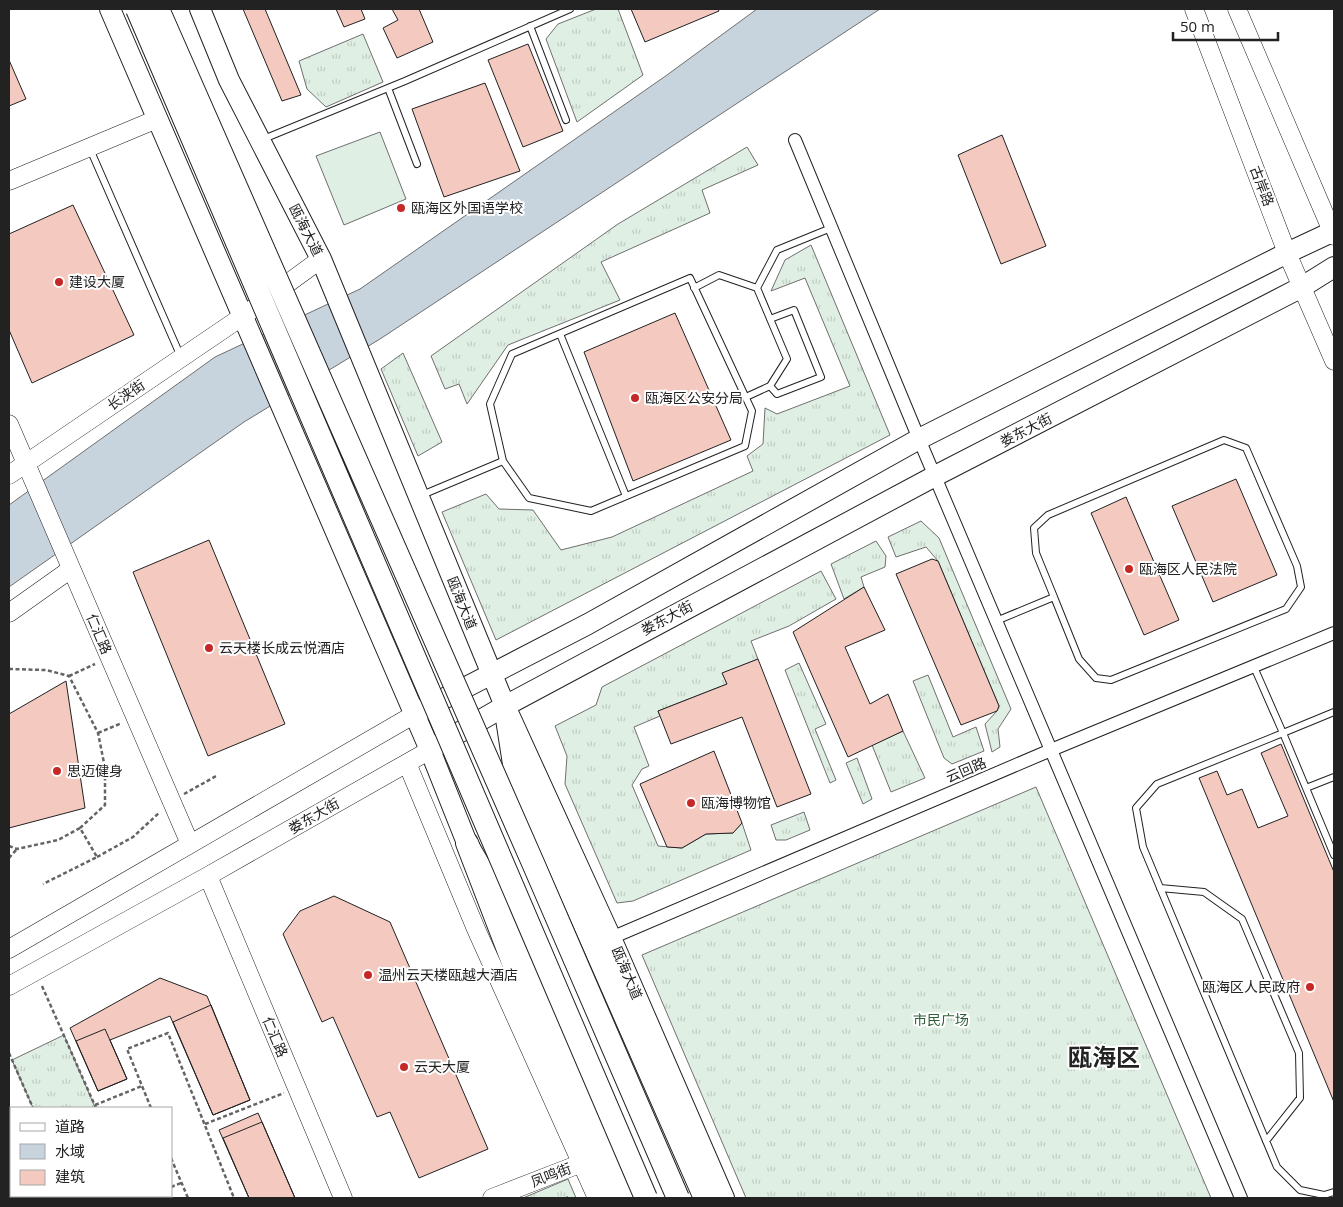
<svg xmlns="http://www.w3.org/2000/svg" width="1343" height="1207" font-family="'Open Sans','Noto Sans SC',sans-serif">
	<style>
		.grass { fill: url(#grass-tufts); stroke: #6f6f6f }
		.pitch { fill: #e0efe3; stroke: #6f6f6f }
		.water { fill: #c7d3dd; stroke: #6f6f6f }
		.building { fill: #f3c9c0; stroke: #222 }
		.lines { fill: none; stroke-linecap: round; stroke-linejoin: round }
		.lane-casing { stroke: #222; stroke-width: 8 }
		.street-casing { stroke: #222; stroke-width: 14 }
		.secondary-casing { stroke: #222; stroke-width: 19 }
		.primary-casing { stroke: #222; stroke-width: 22 }
		.highway-casing { stroke: #222; stroke-width: 24 }
		.path { stroke: #646464; stroke-width: 2.5; stroke-dasharray: 4 2.5; stroke-linecap: butt }
		.lane { stroke: #fff; stroke-width: 6 }
		.street { stroke: #fff; stroke-width: 12 }
		.secondary { stroke: #fff; stroke-width: 18 }
		.primary { stroke: #fff; stroke-width: 20 }
		.highway { stroke: #fff; stroke-width: 22 }
		.highway-bridge-casing { stroke: #222; stroke-width: 24; stroke-linecap: butt }
		.highway-bridge { stroke: #fff; stroke-width: 22 }
		.poi-dot { fill: #c62828; stroke: #fff; stroke-width: 2 }
		.labels { text-anchor: middle; stroke-width: 4; stroke-linejoin: round; paint-order: stroke }
		.street-label { font-size: 14px; fill: #222; stroke: #fff }
		.poi-label { font-size: 14px; fill: #222; stroke: #fff; text-anchor: start }
		.park-label { font-size: 14px; fill: #2f5e38; stroke: #fff }
		.town-label { font-size: 24px; font-weight: bold; fill: #222; stroke: #fff }
	</style>
	<defs>
		<pattern id="grass-tufts" width="24" height="20" patternUnits="userSpaceOnUse" patternTransform="scale(1.25)"><rect width="24" height="20" fill="#e0efe3"/><path d="M3 7l-1-3M5 7V3M7 7l1-3M15 17l-1-3M17 17v-4M19 17l1-3" fill="none" stroke="#c0cdc2"/></pattern>
	</defs>
	<rect width="100%" height="100%" fill="#fff"/>
	<path class="grass" d="M596,9H618L643,75L577,122L546,39L558,24Z
		M363,34L383,82L326,107L307,89L299,61Z
		M747,147L758,165L702,190L710,213L601,262L620,300L508,345L467,404L459,384L445,389L431,356L618,224Z
		M811,245L890,435L496,640L442,512L486,494L499,509L533,510L561,550L612,537L753,471L747,456L763,444L765,408L777,414L850,386L805,278L771,291L785,260Z
		M403,353L442,442L418,456L381,369Z
		M921,521L939,538L1011,709L998,729L1000,747L992,752L985,724L997,711L999,706L938,561L926,547L896,557L888,537Z
		M876,541L886,556L885,567L861,577L864,587L844,599L831,564Z
		M821,571L836,599L789,626L751,641L758,659L723,673L727,684L658,711L660,716L634,727L649,766L642,769L632,785L658,846L682,848L706,834L733,833L742,823L751,850L633,901L617,903L565,784L567,756L555,726L596,705L602,687Z
		M799,663L826,724L815,729L836,780L830,783L785,670Z
		M928,675L953,737L976,727L984,751L952,764L944,758L913,681Z
		M903,731L925,778L891,792L872,745Z
		M857,758L872,799L863,804L846,763Z
		M1036,787L1211,1198H746L642,955Z
		M804,812L810,830L786,840H776L771,825Z
		M64,1035L94,1105L96,1108H33L12,1060Z
		M568,1179L576,1198H523Z
		M70,1196H134L135,1198H71Z"/>
	<path class="pitch" d="M380,132L406,199L344,225L316,156Z"/>
	<path class="water" d="M757,9H880L380,339L244,422L9,587V505L215,357L360,289L667,75Z"/>
	<path class="building" d="M243,9H265L301,95L282,101Z
		M336,9H361L365,19L344,27Z
		M392,9H419L433,42L397,58L383,28L398,20Z
		M631,9H718L719,11L645,42Z
		M528,44L563,131L523,147L488,60Z
		M9,60L26,99L9,106Z
		M485,83L520,171L444,197L412,109Z
		M1002,135L1046,246L1001,264L958,155Z
		M73,205L134,335L32,383L9,330V234Z
		M675,313L731,440L633,481L584,352Z
		M1236,479L1277,575L1213,602L1172,506Z
		M1126,497L1179,620L1144,635L1091,513Z
		M209,540L285,724L208,756L133,572Z
		M932,559L938,561L999,706L997,711L961,725L896,574Z
		M864,587L885,630L845,647L870,704L888,694L903,731L848,757L793,632Z
		M758,659L811,794L777,807L742,717L671,744L658,711L727,684L722,673Z
		M66,681L85,808L9,828V714Z
		M1281,744L1334,872V1102L1199,778L1217,771L1227,795L1242,789L1258,828L1288,816L1261,753Z
		M714,751L742,823L733,833L706,834L682,848L667,847L640,784Z
		M334,896L390,922L488,1149L419,1178L390,1112L377,1117L333,1017L322,1022L283,934L300,911Z
		M160,978L207,996L250,1100L213,1115L170,1016L110,1040L127,1079L98,1091L70,1028Z
		M211,1005L250,1100L213,1115L173,1022Z
		M105,1029L127,1079L98,1091L76,1041Z
		M258,1113L262,1122L295,1198H249L219,1130Z
		M9,1122L11,1128V1146L9,1147Z
		M262,1122L295,1198H249L223,1138Z
		M11,1178V1196H31L32,1198H9V1179Z
		M11,1178V1196H40L41,1198H9V1179Z"/>
	<g class="lines">
		<defs>
			<path id="lane" d="M530,26L566,120
				M388,88L417,164
				M261,140L405,81L570,9
				M90,149L181,357
				M694,288L719,275L757,288L787,359L770,386L746,397
				M757,288L777,250L831,228
				M770,319L794,310L821,377L777,394L770,386
				M560,334L626,496
				M422,495L503,461L529,498L591,511L745,446L752,411L690,278L512,354L490,404L503,461
				M996,621L1054,597L1079,659L1096,678L1111,680L1286,609L1301,587L1297,566L1246,448L1224,440L1048,515L1034,528L1036,553L1054,597
				M1254,667L1283,733L1157,784L1136,808L1143,847L1277,1167L1300,1190L1324,1195L1334,1192
				M1334,712L1283,733L1334,855
				M1306,788L1334,777
				M1160,888L1204,892L1242,919L1299,1053L1300,1098L1266,1141"/>
			<path id="street" d="M795,140L919,439L1241,1198
				M611,938L1051,750L1334,633"/>
			<path id="secondary" d="M1194,9L1287,253L1334,361
				M1237,9L1334,236
				M9,181L157,119
				M9,424L190,844
				M9,475L243,316L321,259
				M9,613L71,569
				M407,763L476,929L597,1198
				M208,876L343,1198
				M9,949L415,714
				M9,986L208,876L430,750
				M492,1198L582,1163"/>
			<path id="primary" d="M110,9L430,750L467,843L504,906L631,1198
				M200,9L229,80L321,259L505,706L611,938L724,1198
				M420,711L588,624L919,439L1287,253L1334,231
				M436,746L505,706L935,476L1302,287L1334,267"/>
			<path id="highway" d="M505,706L514,764L705,1198
				M467,843L527,999L617,1198"/>
		</defs>
		<use href="#lane" class="lane-casing"/>
		<use href="#street" class="street-casing"/>
		<use href="#secondary" class="secondary-casing"/>
		<use href="#primary" class="primary-casing"/>
		<use href="#highway" class="highway-casing"/>
		<path class="path" d="M9,669L46,670L69,676L98,733L105,768V805L80,828
			M69,676L95,664
			M98,733L122,723
			M184,794L218,775
			M9,846L17,849L58,840L80,828L97,857L43,884
			M97,857L133,837L160,812
			M9,858L17,849
			M42,986L96,1108
			M9,1053L33,1108
			M95,1105L142,1086
			M151,1108L127,1049L168,1033L234,1198
			M205,1124L284,1093
			M171,1158L188,1198
			M9,1162L11,1161
			M171,1187L181,1183
			M70,1196L71,1198
			M134,1196L135,1198
			M148,1198L153,1196
			M566,1198L568,1197"/>
		<use href="#lane" class="lane"/>
		<use href="#street" class="street"/>
		<use href="#secondary" class="secondary"/>
		<use href="#primary" class="primary"/>
		<use href="#highway" class="highway"/>
		<defs>
			<path id="highway-bridge" d="M137,9L646,1198
				M158,9L533,863L678,1198"/>
		</defs>
		<use href="#highway-bridge" class="highway-bridge-casing"/>
		<use href="#highway-bridge" class="highway-bridge"/>
	</g>
	<g class="poi-dot">
		<circle cx="401" cy="208" r="5"/>
		<circle cx="59" cy="282" r="5"/>
		<circle cx="635" cy="398" r="5"/>
		<circle cx="1129" cy="569" r="5"/>
		<circle cx="209" cy="648" r="5"/>
		<circle cx="57" cy="771" r="5"/>
		<circle cx="691" cy="803" r="5"/>
		<circle cx="368" cy="975" r="5"/>
		<circle cx="1310" cy="987" r="5"/>
		<circle cx="404" cy="1067" r="5"/>
	</g>
	<g class="labels">
		<g class="street-label">
			<text transform="translate(1262 186) rotate(69)" y="5">古岸路</text>
			<text transform="translate(306 230) rotate(63)" y="5">瓯海大道</text>
			<text transform="translate(126 395) rotate(-34)" y="5">长浃街</text>
			<text transform="translate(1026 430) rotate(-27)" y="5">娄东大街</text>
			<text transform="translate(462 603) rotate(68)" y="5">瓯海大道</text>
			<text transform="translate(667 618) rotate(-28)" y="5">娄东大街</text>
			<text transform="translate(99 634) rotate(67)" y="5">仁汇路</text>
			<text transform="translate(966 770) rotate(-23)" y="5">云回路</text>
			<text transform="translate(314 816) rotate(-30)" y="5">娄东大街</text>
			<text transform="translate(627 973) rotate(67)" y="5">瓯海大道</text>
			<text transform="translate(275 1037) rotate(67)" y="5">仁汇路</text>
			<text transform="translate(551 1175) rotate(-21)" y="5">凤鸣街</text>
		</g>
		<g class="poi-label">
			<text x="411" y="213">瓯海区外国语学校</text>
			<text x="69" y="287">建设大厦</text>
			<text x="645" y="403">瓯海区公安分局</text>
			<text x="1139" y="574">瓯海区人民法院</text>
			<text x="219" y="653">云天楼长成云悦酒店</text>
			<text x="67" y="776">思迈健身</text>
			<text x="701" y="808">瓯海博物馆</text>
			<text x="378" y="980">温州云天楼瓯越大酒店</text>
			<text x="1300" y="992" text-anchor="end">瓯海区人民政府</text>
			<text x="414" y="1072">云天大厦</text>
		</g>
		<g class="park-label">
			<text x="941" y="1025">市民广场</text>
		</g>
		<g class="town-label">
			<text x="1104" y="1066">瓯海区</text>
		</g>
	</g>
	<rect width="1343" height="1207" fill="none" stroke="#222222" stroke-width="20"/>
	<rect x="10" y="1107" width="162" height="90" fill="#ffffff" stroke="#a7a7a7"/>
	<rect x="20" y="1123" width="25" height="8" fill="#ffffff" stroke="#a7a7a7"/>
	<text x="55" y="1132" font-size="15" fill="#222222">道路</text>
	<rect x="20" y="1144" width="25" height="15" fill="#c7d3dd" stroke="#a7a7a7"/>
	<text x="55" y="1157" font-size="15" fill="#222222">水域</text>
	<rect x="20" y="1170" width="25" height="15" fill="#f3c9c0" stroke="#a7a7a7"/>
	<text x="55" y="1182" font-size="15" fill="#222222">建筑</text>
	<path d="M1173 32v8h105v-8" fill="none" stroke="#222222" stroke-width="2.5"/>
	<text x="1180" y="32" font-size="15" fill="#222222" stroke="#ffffff" stroke-width="4" paint-order="stroke">50 m</text>
</svg>
